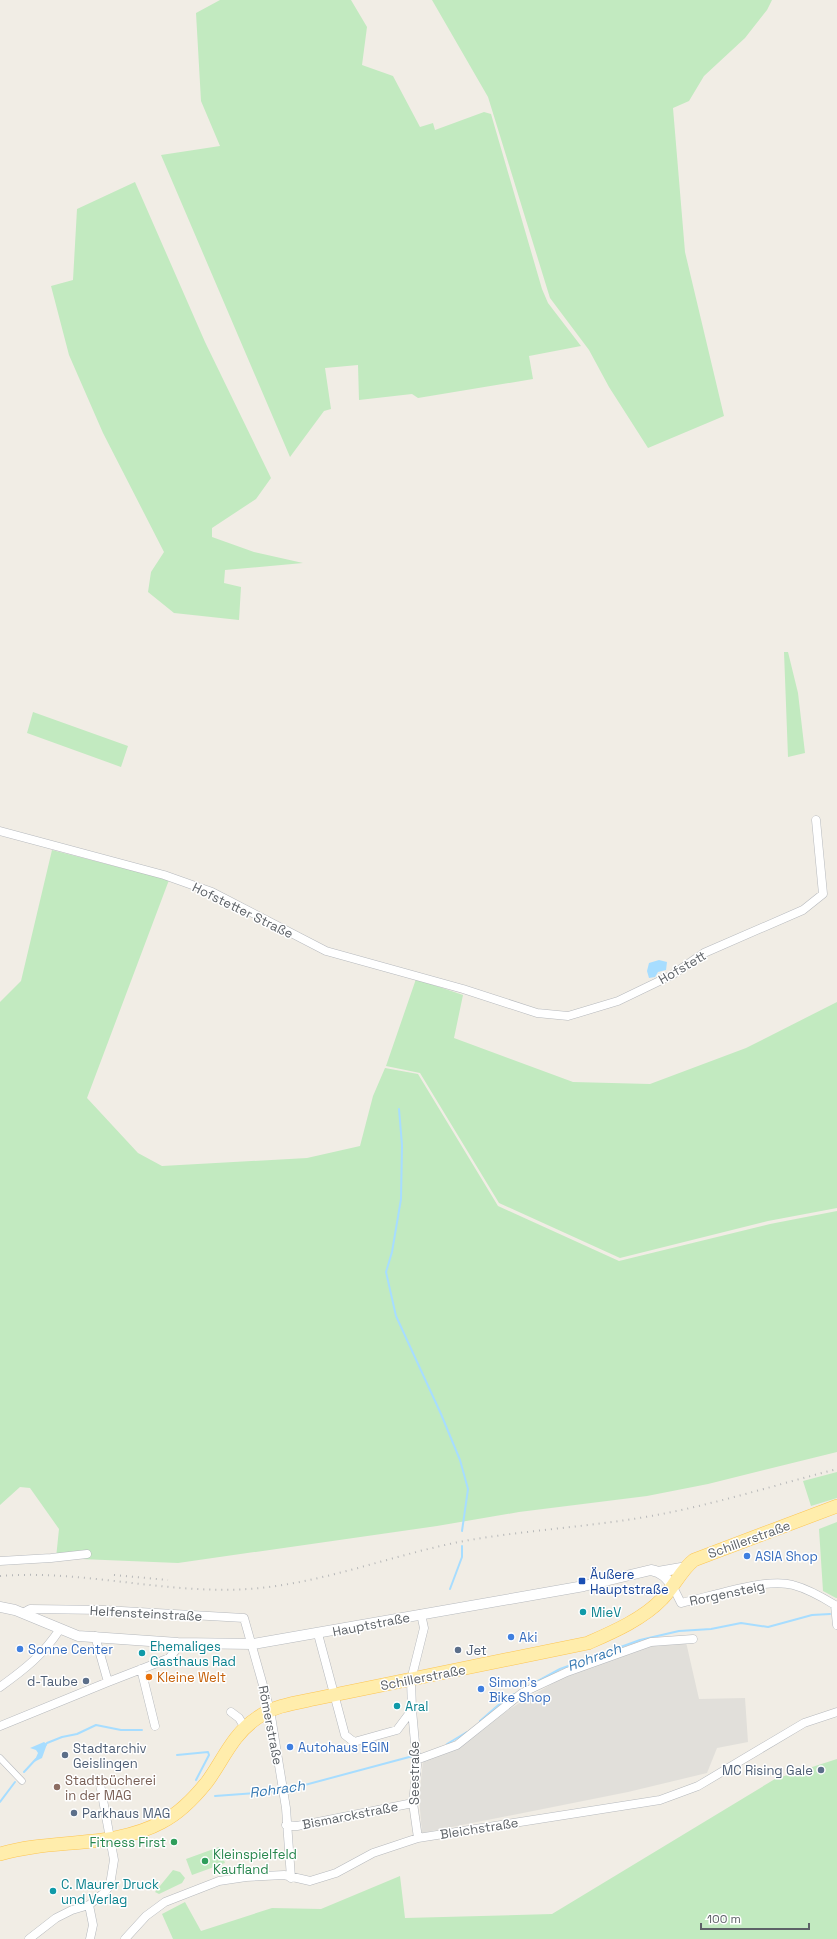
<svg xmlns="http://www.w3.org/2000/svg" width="837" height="1939" font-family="'Space Grotesk',sans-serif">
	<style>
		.industrial { fill: #e1dfda }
		.green { fill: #c2eac0 }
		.water { fill: #a7ddff }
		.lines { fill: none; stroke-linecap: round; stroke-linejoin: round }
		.stream { stroke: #a7ddff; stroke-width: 2 }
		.pedestrian-casing { stroke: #b6b9bd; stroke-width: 7 }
		.minor-casing { stroke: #b6b9bd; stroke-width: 9 }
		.tertiary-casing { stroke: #b6b9bd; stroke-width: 11 }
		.primary-casing { stroke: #fdc552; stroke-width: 14 }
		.pedestrian { stroke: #fff; stroke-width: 6 }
		.minor { stroke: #fff; stroke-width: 8 }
		.tertiary { stroke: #fff; stroke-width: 10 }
		.primary { stroke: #ffedac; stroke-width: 13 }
		.rail { stroke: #b6b7b8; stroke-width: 2; stroke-dasharray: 1 5; stroke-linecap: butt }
		.shop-dot { fill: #3f7fe0; stroke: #fff; stroke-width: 1.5 }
		.transit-dot { fill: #1a4fb4; stroke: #fff; stroke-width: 1.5 }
		.culture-dot { fill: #0f9aa8; stroke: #fff; stroke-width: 1.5 }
		.service-dot { fill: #5c6f8a; stroke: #fff; stroke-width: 1.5 }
		.food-dot { fill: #e8710a; stroke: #fff; stroke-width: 1.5 }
		.education-dot { fill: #8d6e63; stroke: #fff; stroke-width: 1.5 }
		.leisure-dot { fill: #2e9e5b; stroke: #fff; stroke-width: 1.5 }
		.labels { text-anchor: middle; stroke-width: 3; stroke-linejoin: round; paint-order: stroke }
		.street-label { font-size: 13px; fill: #5d6267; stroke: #fff }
		.shop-label { font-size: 13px; fill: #366cbe; stroke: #fff; text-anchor: start }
		.transit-label { font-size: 13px; fill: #164399; stroke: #fff; text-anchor: start }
		.culture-label { font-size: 13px; fill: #0d838f; stroke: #fff; text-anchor: start }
		.service-label { font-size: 13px; fill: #4e5e75; stroke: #fff; text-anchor: start }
		.food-label { font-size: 13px; fill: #c56008; stroke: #fff; text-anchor: start }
		.education-label { font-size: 13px; fill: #785e54; stroke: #fff; text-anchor: start }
		.leisure-label { font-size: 13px; fill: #27864d; stroke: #fff; text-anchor: end }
		.water-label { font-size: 14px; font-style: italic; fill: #3779b2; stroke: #fff }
	</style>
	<rect width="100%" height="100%" fill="#f1ede5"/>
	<path class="industrial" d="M686,1642L699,1699L745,1698L748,1742L717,1748L707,1773L628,1792L422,1833L419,1797L423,1761L565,1676L651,1646Z"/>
	<path class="green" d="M220,0H351L367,27L362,65L393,76L420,127L433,123L435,130L484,112L491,114L542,289L548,303L581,346L529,356L533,379L418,398L412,394L359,400L358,365L325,368L331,409L324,411L290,457L161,155L220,146L201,101L196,13Z
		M432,0H772L767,10L745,38L704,76L689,101L673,108L685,252L724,416L648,448L609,387L589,350L550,298L488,97Z
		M135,182L205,342L271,478L256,499L212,528V537L254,552L303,563L225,570L224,583L241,587L239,620L174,613L148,592L151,572L164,552L103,433L69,355L51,286L73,280L77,209Z
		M784,652H788L798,693L805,753L788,757Z
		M33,712L128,746L121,767L27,733Z
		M52,850L169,880L87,1098L138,1153L162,1166L307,1158L360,1146L373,1096L385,1068L418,1074L498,1206L619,1261L770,1224L837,1211V1452L708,1484L647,1496L519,1512L437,1526L178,1563L56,1558L59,1529L30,1488L20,1487L0,1505V1002L21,981Z
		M416,979L463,995L454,1038L573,1082L650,1084L746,1048L837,1002V1208L768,1221L620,1258L499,1203L420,1073L386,1066Z
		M837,1472V1498L811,1506L803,1481Z
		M837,1522V1598H836L823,1591L819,1529Z
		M837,1759V1939H173L162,1914L185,1902L201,1931L272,1908L321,1909L400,1876L405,1918L552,1914L775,1779Z
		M219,1847L225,1863L192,1875L186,1859Z
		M173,1870L180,1872L185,1878L182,1883L159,1894L155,1892Z"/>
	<path class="water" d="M659,960L667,962L666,970L658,972L655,977L649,978L647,971L649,963Z
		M44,1742L47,1744L42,1758L34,1762L38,1753L36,1750L30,1748Z"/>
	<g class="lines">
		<path class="stream" d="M399,1109L402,1145L401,1199L392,1252L386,1272L396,1316L441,1414L460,1460L468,1489L462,1531
			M450,1589L462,1557V1546
			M525,1688L560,1669L640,1640L679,1631L711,1629L741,1623L768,1627L812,1615L830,1614
			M480,1721L503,1701L514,1694
			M447,1744L467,1732
			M45,1746L47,1743L62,1737L77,1734L96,1725L121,1730H142
			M177,1755L208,1752L209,1755L196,1780
			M24,1772L36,1759
			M286,1790L413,1756
			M215,1796L282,1791
			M0,1802L15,1782"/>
		<defs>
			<path id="pedestrian" d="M0,1758L22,1781"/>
			<path id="minor" d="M0,831L164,875L212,892L326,951L463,989L537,1013L568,1016L618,1001L672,975L704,953L803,910L823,894L816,820
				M0,1561L51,1558L87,1554
				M673,1587L681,1603C710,1597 766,1577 793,1585C808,1589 822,1597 835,1605
				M835,1605L837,1625
				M23,1613L30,1609L104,1610L244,1618L270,1710L286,1808L291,1878
				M318,1634L345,1735L354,1742L397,1730L412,1710
				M95,1636L108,1682
				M141,1669L155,1726
				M0,1687C25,1669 43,1655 60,1629
				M231,1712L239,1718L245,1728
				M0,1726L108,1682L157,1663L169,1658L175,1651L178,1643
				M416,1760L457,1745L522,1693L567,1672L651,1642L693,1639
				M286,1825L297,1826L323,1821L413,1803
				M418,1838L413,1803L417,1765L412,1710L411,1680L424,1628L421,1614
				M89,1905L93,1925L90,1939
				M29,1939L56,1918L72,1910L89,1905L105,1892L110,1885L114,1860L101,1789
				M125,1939L146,1916L165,1902L219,1881L246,1877L284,1875L310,1881L336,1873L373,1853L418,1838L660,1800L698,1786L804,1723L837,1712"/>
			<path id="tertiary" d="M658,1572L687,1567
				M0,1607L15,1610L78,1636L178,1643L253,1644L584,1586L651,1570C662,1572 667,1578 673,1587"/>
			<path id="primary" d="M0,1854C53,1838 112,1849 162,1822C180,1813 195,1797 207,1782C223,1760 233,1734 257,1718C273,1706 294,1703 314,1699L588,1643C613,1632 643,1619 662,1599C674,1587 681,1570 694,1560L837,1506"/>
		</defs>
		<use href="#pedestrian" class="pedestrian-casing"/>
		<use href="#minor" class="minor-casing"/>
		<use href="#tertiary" class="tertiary-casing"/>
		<use href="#primary" class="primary-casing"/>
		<use href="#pedestrian" class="pedestrian"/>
		<use href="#minor" class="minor"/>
		<use href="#tertiary" class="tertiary"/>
		<use href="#primary" class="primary"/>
		<path class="rail" d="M114,1575L168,1580
			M0,1576C87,1569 173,1597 260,1588C329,1581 396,1554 464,1541C526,1530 589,1527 651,1516C713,1505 775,1485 837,1469"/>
	</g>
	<g class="shop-dot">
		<circle cx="747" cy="1556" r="4"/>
		<circle cx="511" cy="1637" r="4"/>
		<circle cx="20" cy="1649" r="4"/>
		<circle cx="481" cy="1689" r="4"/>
		<circle cx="290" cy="1747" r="4"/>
	</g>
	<rect class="transit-dot" x="578" y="1577" width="8" height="8" rx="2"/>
	<g class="culture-dot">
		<circle cx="583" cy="1612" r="4"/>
		<circle cx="142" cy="1653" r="4"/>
		<circle cx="397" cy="1706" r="4"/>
		<circle cx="53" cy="1891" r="4"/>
	</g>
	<g class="service-dot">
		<circle cx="458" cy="1650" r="4"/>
		<circle cx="86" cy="1681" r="4"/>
		<circle cx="65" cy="1755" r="4"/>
		<circle cx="821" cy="1770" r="4"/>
		<circle cx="74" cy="1813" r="4"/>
	</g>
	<circle class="food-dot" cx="149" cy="1677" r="4"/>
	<circle class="education-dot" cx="57" cy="1787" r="4"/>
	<g class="leisure-dot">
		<circle cx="174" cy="1842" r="4"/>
		<circle cx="205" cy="1861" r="4"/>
	</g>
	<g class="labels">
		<g class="street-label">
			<text transform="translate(243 910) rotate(26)" y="5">Hofstetter Straße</text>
			<text transform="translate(682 967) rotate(-30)" y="5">Hofstett</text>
			<text transform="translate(749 1539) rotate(-20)" y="5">Schillerstraße</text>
			<text transform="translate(727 1593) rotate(-12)" y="5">Rorgensteig</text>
			<text transform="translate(146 1613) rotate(3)" y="5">Helfensteinstraße</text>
			<text transform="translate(371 1624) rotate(-11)" y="5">Hauptstraße</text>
			<text transform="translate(423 1677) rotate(-11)" y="5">Schillerstraße</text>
			<text transform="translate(271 1725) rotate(79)" y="5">Römerstraße</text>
			<text transform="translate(414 1773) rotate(-90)" y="5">Seestraße</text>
			<text transform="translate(350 1815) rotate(-11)" y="5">Bismarckstraße</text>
			<text transform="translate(479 1828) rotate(-9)" y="5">Bleichstraße</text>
		</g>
		<g class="shop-label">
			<text x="755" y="1561">ASIA Shop</text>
			<text x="519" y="1642">Aki</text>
			<text x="28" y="1654">Sonne Center</text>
			<text x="489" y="1687">Simon's<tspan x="489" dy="15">Bike Shop</tspan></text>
			<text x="298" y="1752">Autohaus EGIN</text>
		</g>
		<g class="transit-label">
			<text x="590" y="1579">Äußere<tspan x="590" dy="15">Hauptstraße</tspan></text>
		</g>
		<g class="culture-label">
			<text x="591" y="1617">MieV</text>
			<text x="150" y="1651">Ehemaliges<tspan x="150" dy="15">Gasthaus Rad</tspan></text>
			<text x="405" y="1711">Aral</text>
			<text x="61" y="1889">C. Maurer Druck<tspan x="61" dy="15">und Verlag</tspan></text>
		</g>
		<g class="service-label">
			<text x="466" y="1655">Jet</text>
			<text x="78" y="1686" text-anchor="end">d-Taube</text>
			<text x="73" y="1753">Stadtarchiv<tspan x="73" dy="15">Geislingen</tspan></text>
			<text x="813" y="1775" text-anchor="end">MC Rising Gale</text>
			<text x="82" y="1818">Parkhaus MAG</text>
		</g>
		<g class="food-label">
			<text x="157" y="1682">Kleine Welt</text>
		</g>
		<g class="education-label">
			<text x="65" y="1785">Stadtbücherei<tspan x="65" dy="15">in der MAG</tspan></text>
		</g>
		<g class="leisure-label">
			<text x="166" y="1847">Fitness First</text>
			<text x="213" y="1859" text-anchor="start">Kleinspielfeld<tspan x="213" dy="15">Kaufland</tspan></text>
		</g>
		<g class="water-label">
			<text transform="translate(594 1657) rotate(-20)" y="5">Rohrach</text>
			<text transform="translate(277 1789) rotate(-8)" y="5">Rohrach</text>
		</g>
	</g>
	<path d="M701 1923v6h108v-6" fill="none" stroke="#5d6267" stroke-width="2"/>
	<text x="707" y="1923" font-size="12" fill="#5d6267" stroke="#ffffff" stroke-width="3" paint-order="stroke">100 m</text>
</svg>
